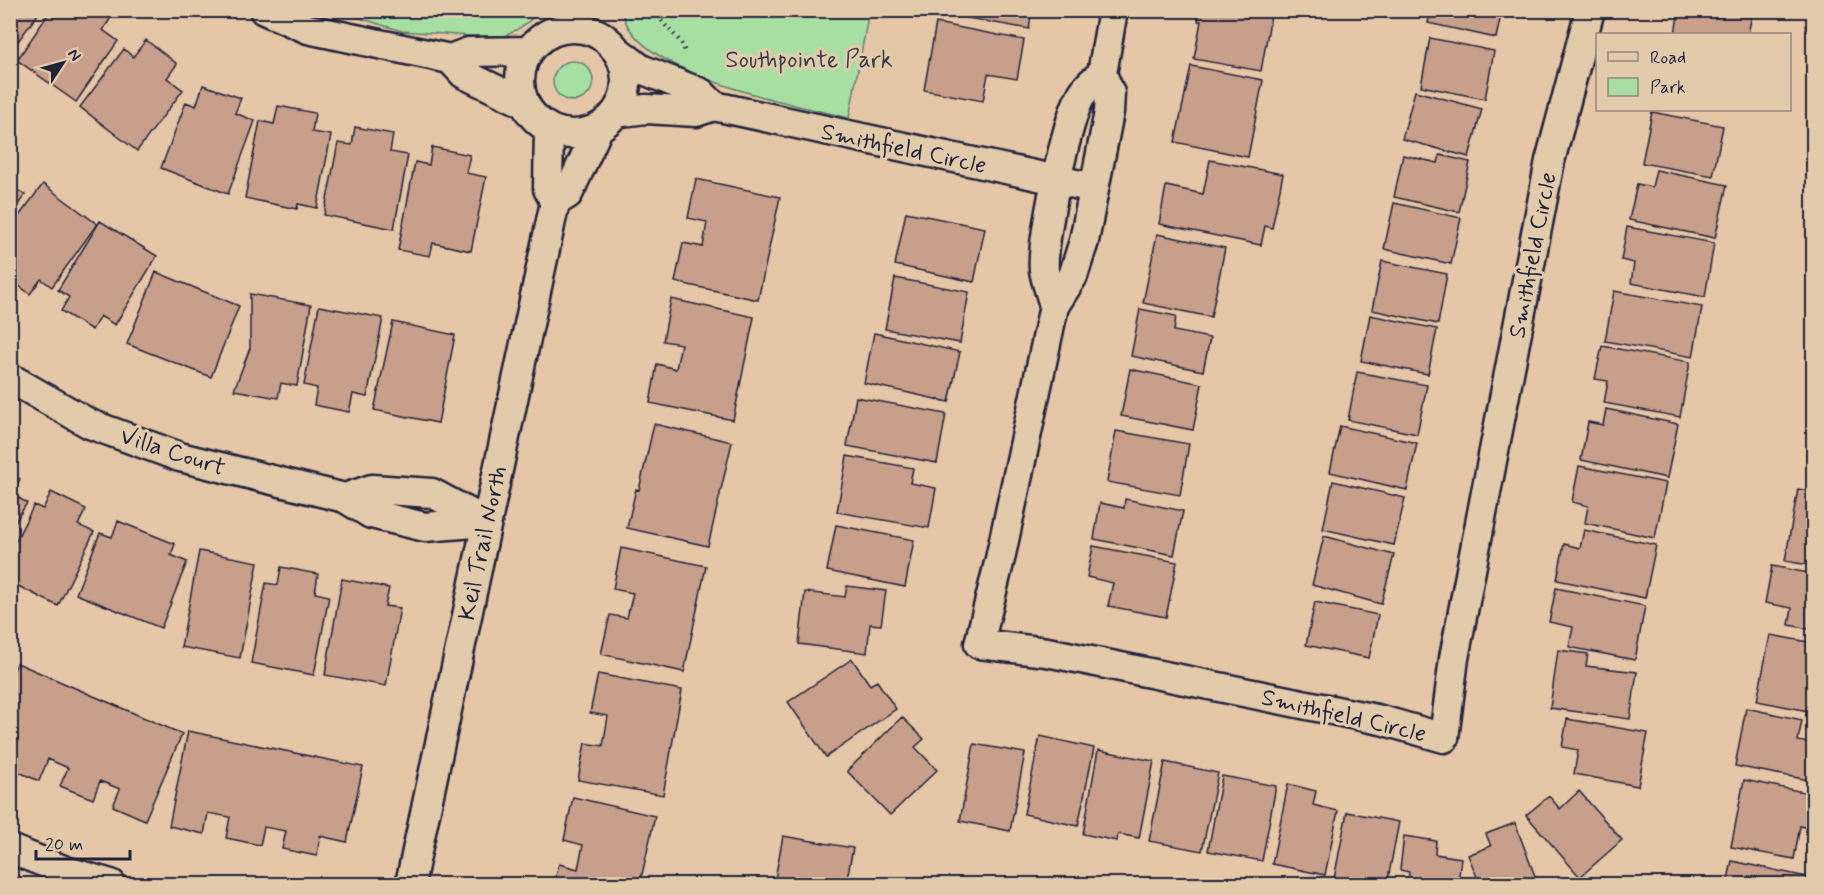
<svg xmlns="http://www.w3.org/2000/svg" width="1824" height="895" font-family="Mynerve,sans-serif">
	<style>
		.green { fill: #a7dfa3; stroke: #64806f; stroke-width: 1.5 }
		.building { fill: #c89f8b; stroke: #22223b; stroke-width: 1.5 }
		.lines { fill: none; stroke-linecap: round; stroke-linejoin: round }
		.minor-casing { stroke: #22223b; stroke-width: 33 }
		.path { stroke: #22223b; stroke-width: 4; stroke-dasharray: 1.5 4.5; stroke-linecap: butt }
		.minor { stroke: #e2cbab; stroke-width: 28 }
		.labels { text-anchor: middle; stroke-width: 6; stroke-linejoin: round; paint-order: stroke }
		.park-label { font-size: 24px; fill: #363e4b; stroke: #e2cbab }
		.street-label { font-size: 24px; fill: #22223b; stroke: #e2cbab }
	</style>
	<rect width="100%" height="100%" fill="#e5c6a7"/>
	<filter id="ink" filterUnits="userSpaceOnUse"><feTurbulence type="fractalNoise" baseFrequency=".0167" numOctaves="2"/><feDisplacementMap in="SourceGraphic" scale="12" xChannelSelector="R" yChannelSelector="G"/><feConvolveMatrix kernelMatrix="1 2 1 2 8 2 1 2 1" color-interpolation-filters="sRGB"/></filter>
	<g filter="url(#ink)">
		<path class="green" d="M337,11H539C528,24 514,33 498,38L402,31Z
			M622,11H869L849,118C793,104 634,75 622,11Z
			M553 81a20 20 0 1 1 40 0a20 20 0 1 1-40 0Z"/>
		<path class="building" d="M10,10H41L10,52Z
			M51,10H105L112,16L103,30L118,41L76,102L17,60Z
			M946,10H1032L1029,29L945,14Z
			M1200,10H1272L1261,71L1194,59L1201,21H1198Z
			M1431,10H1502L1496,38L1428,23Z
			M1679,10H1753L1748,34H1675Z
			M936,23L1024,40L1017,79L988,74L983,101L924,90Z
			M1430,38L1494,51L1485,99L1421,86Z
			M146,40L177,64L167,78L183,90L137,151L80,107L124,49L133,57Z
			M1191,66L1263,80L1248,157L1175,142Z
			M203,85L241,98L235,113L255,121L228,194L161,168L186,102L196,106Z
			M1415,91L1482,109L1469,157L1402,139Z
			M278,106L315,113L312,132L331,135L317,208L298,204L297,209L245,198L260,121L274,124Z
			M1652,112L1723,126L1713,176L1642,163Z
			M355,127L393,134L390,152L408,155L394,229L324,215L338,143L352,145Z
			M432,147L470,155L466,173L486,177L471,251L433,243L430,256L398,250L415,162L429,165Z
			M1403,155L1438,163L1440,155L1470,162L1459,212L1394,197Z
			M1210,160L1283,174L1272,228L1265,226L1261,245L1159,224L1166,186L1203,194Z
			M1656,170L1727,185L1715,238L1629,220L1637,184L1652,187Z
			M696,179L780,197L758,300L675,282L683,243L703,247L707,222L688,218Z
			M43,184L97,224L52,287L41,279L30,294L10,279V228Z
			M10,185L25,195L10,216Z
			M1394,203L1461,218L1451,264L1384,249Z
			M906,212L985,228L974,282L895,265Z
			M100,221L157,256L115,325L100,316L92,330L61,311L69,297L58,290Z
			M1627,227L1714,243L1705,297L1631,283L1634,263L1621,260Z
			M1157,234L1225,248L1211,317L1143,303Z
			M1382,261L1447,274L1438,324L1372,310Z
			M156,272L239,306L211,377L127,344Z
			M895,278L969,292L960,343L885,329Z
			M1614,291L1702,307L1693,357L1605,341Z
			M250,294L311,305L297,386L281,383L278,398L234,390L250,348Z
			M671,299L754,317L733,420L650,403L657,364L676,369L681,344L663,341Z
			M319,306L383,318L367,397L353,394L349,412L314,405L317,388L304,385Z
			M1140,309L1176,316L1174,331L1210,338L1203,371L1131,356Z
			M1370,315L1437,329L1428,374L1361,361Z
			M393,322L455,335L438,423L374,410Z
			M874,333L960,352L949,402L864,383Z
			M1602,346L1690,362L1680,417L1604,403L1608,381L1595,379Z
			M1130,369L1202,384L1193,430L1121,416Z
			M1357,372L1427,385L1417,434L1348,420Z
			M856,397L946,414L937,463L847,446Z
			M1606,409L1678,424L1667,478L1581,460L1588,422L1603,425Z
			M654,424L732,442L708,546L627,528L636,489L639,490Z
			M1340,426L1417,443L1407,490L1330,472Z
			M1116,431L1189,444L1180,495L1107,482Z
			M847,456L913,468L910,483L936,488L929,528L837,512Z
			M1579,466L1666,483L1655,538L1585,523L1588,506L1572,502Z
			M10,473L20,479L12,494L27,503L10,530Z
			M1333,481L1405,498L1394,545L1323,529Z
			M1798,489L1814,492V566L1785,561Z
			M51,492L86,509L78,525L94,532L58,606L10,582V552L34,505L43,509Z
			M1125,499L1183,511L1174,555L1094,539L1100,503L1124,508Z
			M118,521L175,544L171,555L187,562L161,628L76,594L100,533L112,537Z
			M836,525L914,540L905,587L827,571Z
			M1584,530L1656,545L1645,598L1557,580L1564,544L1580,548Z
			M1324,536L1394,555L1381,604L1312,585Z
			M1093,546L1177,562L1166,617L1108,606L1113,583L1087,577Z
			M621,548L706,566L684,672L601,654L610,615L627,618L633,593L613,589Z
			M199,551L258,562L240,658L181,647Z
			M1772,566L1814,574V630L1789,625L1792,608L1765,603Z
			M281,567L318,574L315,593L329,596L314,675L251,663L266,583L278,585Z
			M342,579L389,588L385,606L400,608L386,686L325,675Z
			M847,586L886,591L881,625L870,624L867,653L799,644L805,592L845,597Z
			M1556,588L1645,606L1635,660L1569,647L1573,627L1549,622Z
			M1315,602L1378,615L1369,658L1306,645Z
			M1770,635L1814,643V712L1757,701Z
			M1558,650L1588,654L1586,666L1637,672L1630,719L1550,708Z
			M852,659L870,685L877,681L896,709L826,757L788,702Z
			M17,663L182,734L145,820L113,806L120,789L100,781L93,799L60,786L68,768L48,759L39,781L10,768L13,751L10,750V679Z
			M598,674L682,690L663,795L578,780L585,743L603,746L608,716L590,713Z
			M1746,708L1802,720L1798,741L1814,744V781L1735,766Z
			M902,717L924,739L915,747L937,770L890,815L847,771Z
			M1567,719L1648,733L1638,786L1574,774L1578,750L1562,747Z
			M188,731L363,767L347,842L320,836L317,856L282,849L286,831L264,827L260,845L226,838L230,817L208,813L204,834L169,826Z
			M1040,736L1094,748L1078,826L1024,814Z
			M974,744L1025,753L1010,831L960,821Z
			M1098,750L1154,761L1139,838L1118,834L1117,841L1083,834Z
			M1165,762L1218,773L1202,851L1149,841Z
			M1222,776L1276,786L1262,861L1208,851Z
			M1744,780L1814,794V829L1800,826L1794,859L1731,847Z
			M1288,784L1316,791L1313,805L1338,811L1325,875L1272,864Z
			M1579,791L1622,840L1580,877L1526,815L1549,796L1560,809Z
			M573,797L655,816L640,884H554L559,864L578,869L583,845L564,840Z
			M1347,812L1399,822L1387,884H1333Z
			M1515,823L1538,884H1480L1468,855L1491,846L1486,834Z
			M783,836L853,848L846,884H774Z
			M1404,836L1436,841L1435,854L1461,858L1458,884H1408L1409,872L1400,870Z
			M1732,861L1807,877L1805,884H1727Z"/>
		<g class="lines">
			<defs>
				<path id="minor" d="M264,10L308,29L450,59L469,52L529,51
					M520 81a53 53 0 1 1 106 0a53 53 0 1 1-106 0Z
					M615,49L641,69L701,93L714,106
					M450,59L464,74L524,103
					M1102,74L1110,93L1109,112L1084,241L1073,276L1054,306L1000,559L979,644L1047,652L1381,720L1444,738L1454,658L1550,161L1590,10
					M615,113L646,109L696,112L714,106L1094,188
					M549,129L548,189L555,202
					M555,202L568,194L599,127
					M1054,306C1051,294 1046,282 1044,270C1041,242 1066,123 1080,98C1085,87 1093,81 1102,74L1113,10
					M10,378L90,424L180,457L345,498L371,514L425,527L486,522
					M345,498L372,489L432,493L486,522
					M10,849L66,871L111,884
					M410,884L555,202"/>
			</defs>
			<use href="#minor" class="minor-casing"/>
			<path class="path" d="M656,10C662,28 682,36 685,53"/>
			<use href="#minor" class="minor"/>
		</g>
	</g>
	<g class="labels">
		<g class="park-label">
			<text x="809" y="67">Southpointe Park</text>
		</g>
		<g class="street-label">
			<text transform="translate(904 148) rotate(12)" y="8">Smithfield Circle</text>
			<text transform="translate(1532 255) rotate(-79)" y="8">Smithfield Circle</text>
			<text transform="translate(173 451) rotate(18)" y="8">Villa Court</text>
			<text transform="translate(482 543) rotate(-78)" y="8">Keil Trail North</text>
			<text transform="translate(1344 715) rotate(13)" y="8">Smithfield Circle</text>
		</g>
	</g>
	<rect width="1824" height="895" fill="none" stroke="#e2cbab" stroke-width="36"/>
	<rect x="18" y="18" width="1788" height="859" fill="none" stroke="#22223b" stroke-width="2" filter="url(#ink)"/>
	<rect x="1596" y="33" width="195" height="78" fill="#e2cbab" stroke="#95877e" stroke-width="1.5"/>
	<rect x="1608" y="52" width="30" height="9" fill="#e2cbab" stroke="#95877e" stroke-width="1.5"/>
	<text x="1650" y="63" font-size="18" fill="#22223b">Road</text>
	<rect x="1608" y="78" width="30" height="18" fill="#a7dfa3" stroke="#95877e" stroke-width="1.5"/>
	<text x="1650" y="93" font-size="18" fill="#22223b">Park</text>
	<g transform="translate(63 63) rotate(54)" stroke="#e2cbab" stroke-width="4.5" paint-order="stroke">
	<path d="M0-4.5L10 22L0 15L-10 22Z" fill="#22223b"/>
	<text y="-9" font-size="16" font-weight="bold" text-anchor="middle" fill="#22223b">N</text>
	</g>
	<path d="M36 850v9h94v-9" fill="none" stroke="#22223b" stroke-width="3"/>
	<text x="45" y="850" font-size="18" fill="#22223b" stroke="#e2cbab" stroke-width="4.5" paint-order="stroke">20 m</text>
</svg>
